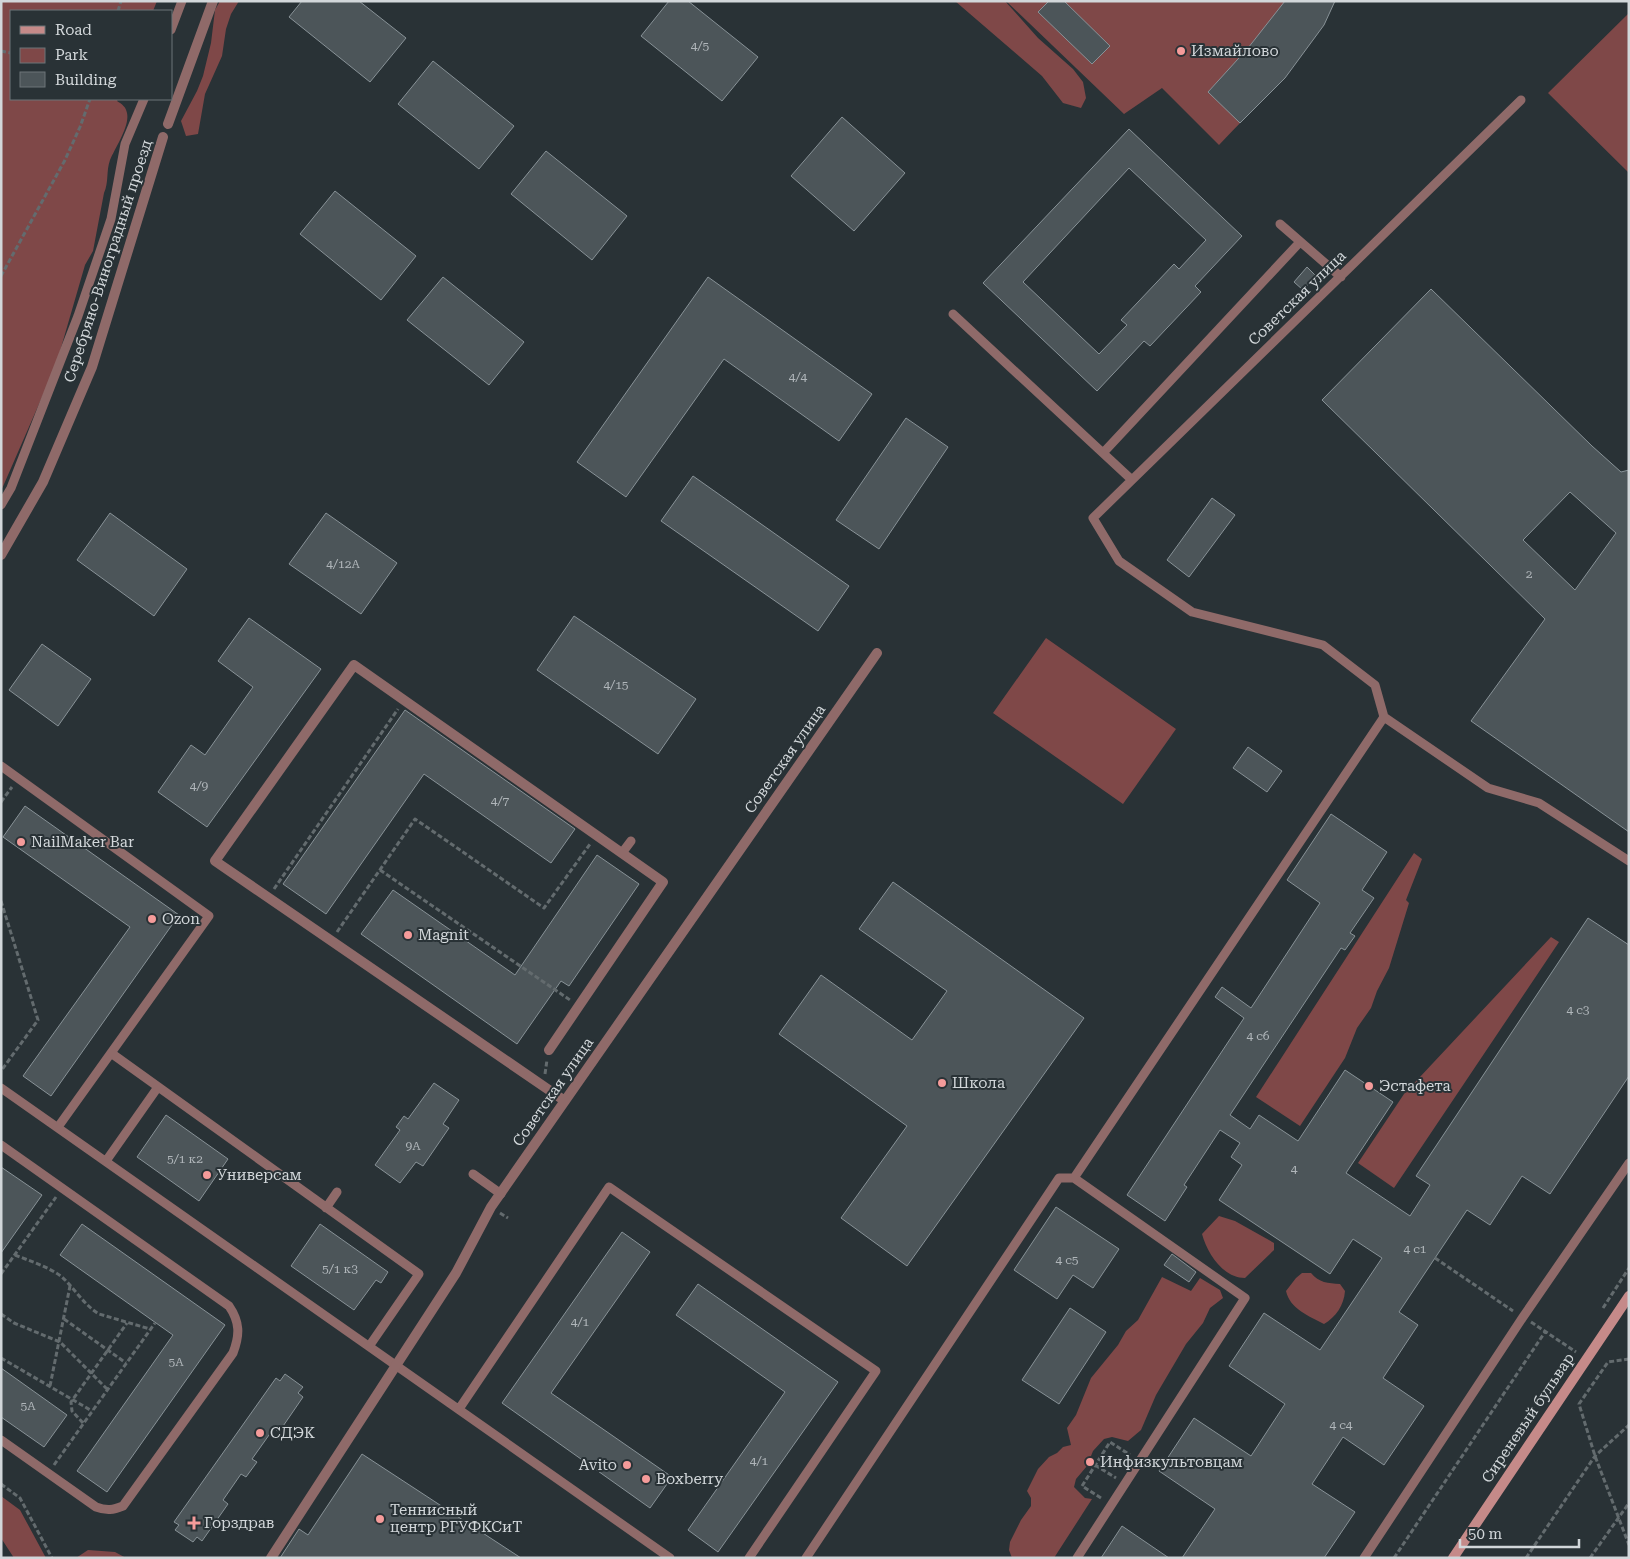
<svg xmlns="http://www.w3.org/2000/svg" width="1630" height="1559" font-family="'Roboto Serif',serif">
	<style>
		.green { fill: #7f4848 }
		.building { fill: #4c5559; stroke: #889297; fill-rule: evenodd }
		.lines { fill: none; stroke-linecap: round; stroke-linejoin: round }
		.path { stroke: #636b6e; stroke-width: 3; stroke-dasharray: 5 2.5; stroke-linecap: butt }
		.lane { stroke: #8f6a69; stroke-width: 9 }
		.street { stroke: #8f6a69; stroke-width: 10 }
		.secondary { stroke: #c58a89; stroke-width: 10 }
		.poi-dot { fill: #f59b9a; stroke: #293236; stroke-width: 2 }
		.labels { text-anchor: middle; stroke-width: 4; stroke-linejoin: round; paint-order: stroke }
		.number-label { font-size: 12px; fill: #b0b6ba }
		.poi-label { font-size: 15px; fill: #d2d7da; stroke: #293236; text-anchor: start }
		.street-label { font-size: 15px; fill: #d2d7da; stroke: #293236 }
	</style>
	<rect width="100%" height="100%" fill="#293236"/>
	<path class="green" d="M1,1H157L153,11H11V99H118L117,101C122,104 126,107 127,113C130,126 115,148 110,160C106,171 109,182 104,193L93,251L85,265L56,365L1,491Z
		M220,1H239L231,14L226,29L222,56L205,94L198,134L186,136L181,121L197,91L203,76L211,43L215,10Z
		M955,1H1005L1038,38L1073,69L1083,82L1086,98L1081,108L1063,103L1042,76Z
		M1006,1H1335C1308,59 1262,99 1219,145L1162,88L1124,114Z
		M1629,13V173L1548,93Z
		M1046,638L1176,729L1123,804L993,713Z
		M1414,853L1422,859L1406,900L1409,903L1389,968L1377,991L1371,1008L1357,1028L1345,1058L1300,1126L1256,1097Z
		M1551,937L1559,942L1394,1188L1358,1163L1404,1094Z
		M1219,1216L1235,1221L1274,1243V1250L1245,1278C1223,1278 1207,1253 1202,1234Z
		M1302,1273H1311C1319,1283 1328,1283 1340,1284L1345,1291C1344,1305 1336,1317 1324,1324C1309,1316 1290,1309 1286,1291L1296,1278Z
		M1162,1277L1191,1291L1200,1278L1220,1290L1223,1298L1210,1308L1203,1323L1186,1344L1156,1395L1141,1430L1128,1441L1112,1437L1104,1439L1093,1451L1087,1466L1076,1479L1074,1487L1085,1498L1092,1499L1054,1558H1012L1009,1550L1010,1542L1021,1520L1031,1506V1498L1027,1491L1038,1469L1049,1457L1057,1453L1063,1447L1071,1445L1067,1428L1076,1415L1091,1378L1118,1345L1126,1331L1138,1320Z
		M1,1496L20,1510L46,1558H14L1,1538Z
		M88,1550L115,1552L126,1558H76Z"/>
	<path class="building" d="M302,1H359L406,38L370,82L289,17Z
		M669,1H688L758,57L722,101L641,36Z
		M1049,1H1064L1110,46L1092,64L1038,12Z
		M1285,1H1335L1324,25L1285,78L1240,123L1208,92L1248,48Z
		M433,61L514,126L479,169L398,104Z
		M842,117L905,173L854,231L791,176Z
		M1129,129L1242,236L1195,286L1201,292L1150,346L1144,341L1097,391L983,283ZM1129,168L1206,240L1179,269L1174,264L1121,320L1127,325L1099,354L1023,282Z
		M546,151L627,216L592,260L511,194Z
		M335,191L416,256L381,300L300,234Z
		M1307,267L1316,276L1303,290L1294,282Z
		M443,277L524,342L489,385L407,320Z
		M708,277L872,394L839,441L724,359L626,497L577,462Z
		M1431,289L1592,446L1621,472L1629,470V832L1471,721L1545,619L1322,400ZM1570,492L1616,533L1575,590L1523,540Z
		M906,418L948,447L879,549L836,520Z
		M693,476L849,586L818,631L661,521Z
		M1212,498L1235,515L1189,577L1167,560Z
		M110,513L187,569L154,616L77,560Z
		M326,513L397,563L361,614L289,564Z
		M574,616L696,699L658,754L537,670Z
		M249,618L321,669L207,827L158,792L191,745L205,755L253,687L218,661Z
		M42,644L91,679L58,726L9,690Z
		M405,710L575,829L551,863L424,774L326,914L283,884Z
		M1248,747L1282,771L1267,792L1233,768Z
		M25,806L179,915L51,1096L23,1076L130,927L3,837Z
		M1331,814L1387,852L1362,890L1374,898L1350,933L1355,936L1345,950L1341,948L1230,1115L1250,1129L1259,1115L1298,1141L1345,1070L1393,1102L1346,1173L1410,1216L1430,1185L1416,1176L1588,918L1629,945V1076L1550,1194L1522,1176L1490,1225L1467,1210L1399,1312L1418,1325L1383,1378L1424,1406L1384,1465L1343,1437L1312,1484L1355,1512L1324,1558H1182L1215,1509L1159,1471L1194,1418L1251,1456L1285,1404L1229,1366L1264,1313L1320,1350L1382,1258L1353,1239L1330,1274L1219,1200L1242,1165L1231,1157L1240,1143L1220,1130L1184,1185L1187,1187L1165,1221L1127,1195L1244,1018L1215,997L1222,987L1251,1008L1320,903L1287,880Z
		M597,855L639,884L569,986L561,981L517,1044L361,934L393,890L515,975Z
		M893,882L1084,1018L907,1266L841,1218L907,1126L779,1034L821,975L912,1040L947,991L859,929Z
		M434,1083L459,1100L443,1124L449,1128L423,1166L416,1162L400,1183L375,1165L400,1130L396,1127L404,1116L408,1119Z
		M166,1115L228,1159L199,1201L137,1157Z
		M1,1167L42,1195L1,1253Z
		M1056,1207L1119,1249L1093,1288L1073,1275L1057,1299L1014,1270Z
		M82,1224L225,1325L107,1492L77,1471L173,1335L60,1255Z
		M320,1224L388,1272L381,1283L376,1280L354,1310L291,1266Z
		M622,1232L650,1252L551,1393L672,1477L650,1508L502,1403Z
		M1172,1254L1196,1272L1189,1282L1164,1265Z
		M698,1284L838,1382L718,1552L688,1530L785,1392L676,1315Z
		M1070,1308L1106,1332L1059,1404L1022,1380Z
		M1,1368L67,1415L44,1447L1,1417Z
		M285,1374L303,1387L298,1393L303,1397L279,1432L274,1428L252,1459L257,1462L246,1477L241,1474L223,1500L228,1504L202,1541L197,1537L193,1542L175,1530L179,1525L174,1522L276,1378L280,1381Z
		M362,1454L521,1558H280L299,1529L308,1535Z
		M1122,1526L1169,1558H1101Z"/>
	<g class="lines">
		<path class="path" d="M118,11L121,1
			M1,51L11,53
			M1,276L65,160L80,127L90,99
			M1,802L12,787
			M380,870L570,1000
			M274,889L398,709
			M1,901L38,1020L1,1071
			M337,932L415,819L544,908L590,844
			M545,1074L547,1060
			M500,1213L508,1218
			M15,1255C30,1261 49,1267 62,1277C75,1289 84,1305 99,1314L150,1329
			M1435,1258L1513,1311
			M1,1274L56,1197
			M1603,1308L1629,1268
			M1,1314L14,1323L60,1342L107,1389
			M64,1319L126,1363
			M1531,1322L1576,1352
			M1,1358L92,1411
			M1629,1359L1608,1362L1579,1404L1595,1456L1629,1545
			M50,1386L70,1286
			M83,1423L72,1411L71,1402L127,1323
			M1505,1456L1507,1446L1547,1386L1554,1382
			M54,1465L155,1323
			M1095,1465L1116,1478
			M1,1484L20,1498L52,1558
			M1101,1498L1082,1486L1110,1442L1130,1455
			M1394,1558L1545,1332
			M1526,1558L1595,1456L1629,1425
			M1590,1558L1629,1503"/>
		<path class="lane" d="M171,30L182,1
			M1280,224L1341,277
			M953,314L1132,480
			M1103,453L1300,242
			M1,505L11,488L78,316L111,219L125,144L144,99
			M1384,717L1375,685L1323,645L1192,612L1119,561L1093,518L1521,100
			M1,766L209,916L58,1127
			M622,853L631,841
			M111,1053L419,1274L370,1345
			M1,1088L670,1558
			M1,1145L229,1306C240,1322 240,1335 233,1353L123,1506C113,1510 107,1511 96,1507L1,1440
			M106,1161L158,1087
			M473,1174L501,1194
			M326,1208L337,1192
			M459,1409L609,1187L876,1371L749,1558
			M806,1558L1059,1178H1074
			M1077,1558L1245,1298L1074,1178L1384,717L1488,788L1539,803L1629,861
			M1364,1558L1523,1317L1629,1163"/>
		<path class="street" d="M168,124L213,1
			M1,555L43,482L92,367L163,137
			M549,1050L663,882L354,665L215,861L565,1101
			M271,1558L456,1273L491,1207L877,653"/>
		<path class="secondary" d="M1453,1558L1629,1296"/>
	</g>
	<g class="poi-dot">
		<circle cx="1181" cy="51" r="5"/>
		<circle cx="21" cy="842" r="5"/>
		<circle cx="152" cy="919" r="5"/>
		<circle cx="408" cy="935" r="5"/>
		<circle cx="942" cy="1083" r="5"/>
		<circle cx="1369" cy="1086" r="5"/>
		<circle cx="207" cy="1175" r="5"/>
		<circle cx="260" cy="1433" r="5"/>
		<circle cx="1090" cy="1462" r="5"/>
		<circle cx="627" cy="1465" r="5"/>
		<circle cx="646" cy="1479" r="5"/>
		<circle cx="380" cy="1519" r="5"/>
		<path d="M191.5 1515.5h5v5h5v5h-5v5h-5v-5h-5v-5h5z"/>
	</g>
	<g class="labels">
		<g class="number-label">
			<text x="700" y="50">4/5</text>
			<text x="798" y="381">4/4</text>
			<text x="343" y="568">4/12А</text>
			<text x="1529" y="578">2</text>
			<text x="616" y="689">4/15</text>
			<text x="199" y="790">4/9</text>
			<text x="500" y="805">4/7</text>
			<text x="1578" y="1014">4 с3</text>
			<text x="1258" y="1040">4 c6</text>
			<text x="413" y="1150">9А</text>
			<text x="185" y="1163">5/1 к2</text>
			<text x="1294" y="1173">4</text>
			<text x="1415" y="1253">4 с1</text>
			<text x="1067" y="1264">4 c5</text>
			<text x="340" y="1273">5/1 к3</text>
			<text x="580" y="1326">4/1</text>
			<text x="176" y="1366">5А</text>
			<text x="28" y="1410">5А</text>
			<text x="1341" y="1429">4 с4</text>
			<text x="759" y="1465">4/1</text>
		</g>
		<g class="poi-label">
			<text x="1191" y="56">Измайлово</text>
			<text x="31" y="847">NailMaker Bar</text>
			<text x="162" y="924">Ozon</text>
			<text x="418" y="940">Magnit</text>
			<text x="952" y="1088">Школа</text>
			<text x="1379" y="1091">Эстафета</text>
			<text x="217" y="1180">Универсам</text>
			<text x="270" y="1438">СДЭК</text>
			<text x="1100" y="1467">Инфизкультовцам</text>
			<text x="617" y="1470" text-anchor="end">Avito</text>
			<text x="656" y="1484">Boxberry</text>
			<text x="390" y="1515">Теннисный<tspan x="390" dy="17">центр РГУФКСиТ</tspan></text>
			<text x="204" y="1528">Горздрав</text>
		</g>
		<g class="street-label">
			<text transform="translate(108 261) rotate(-72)" y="5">Серебряно-Виноградный проезд</text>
			<text transform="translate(1297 298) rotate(-44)" y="5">Советская улица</text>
			<text transform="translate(785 759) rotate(-55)" y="5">Советская улица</text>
			<text transform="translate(553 1092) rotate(-55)" y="5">Советская улица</text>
			<text transform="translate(1528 1418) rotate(-56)" y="5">Сиреневый бульвар</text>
		</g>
	</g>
	<rect width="1630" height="1559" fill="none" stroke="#d2d7da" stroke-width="5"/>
	<rect x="10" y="10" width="162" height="90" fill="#293236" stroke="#6d7478"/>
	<rect x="20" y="26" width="25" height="8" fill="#c58a89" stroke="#6d7478"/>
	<text x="55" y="35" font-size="15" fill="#d2d7da">Road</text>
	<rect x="20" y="48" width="25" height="15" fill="#7f4848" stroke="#6d7478"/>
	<text x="55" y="60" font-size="15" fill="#d2d7da">Park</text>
	<rect x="20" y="72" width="25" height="15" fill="#4c5559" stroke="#6d7478"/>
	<text x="55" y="85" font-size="15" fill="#d2d7da">Building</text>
	<path d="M1460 1539v8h119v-8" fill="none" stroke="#d2d7da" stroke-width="2.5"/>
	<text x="1468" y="1539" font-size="15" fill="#d2d7da" stroke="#293236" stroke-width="4" paint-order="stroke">50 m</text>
</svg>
